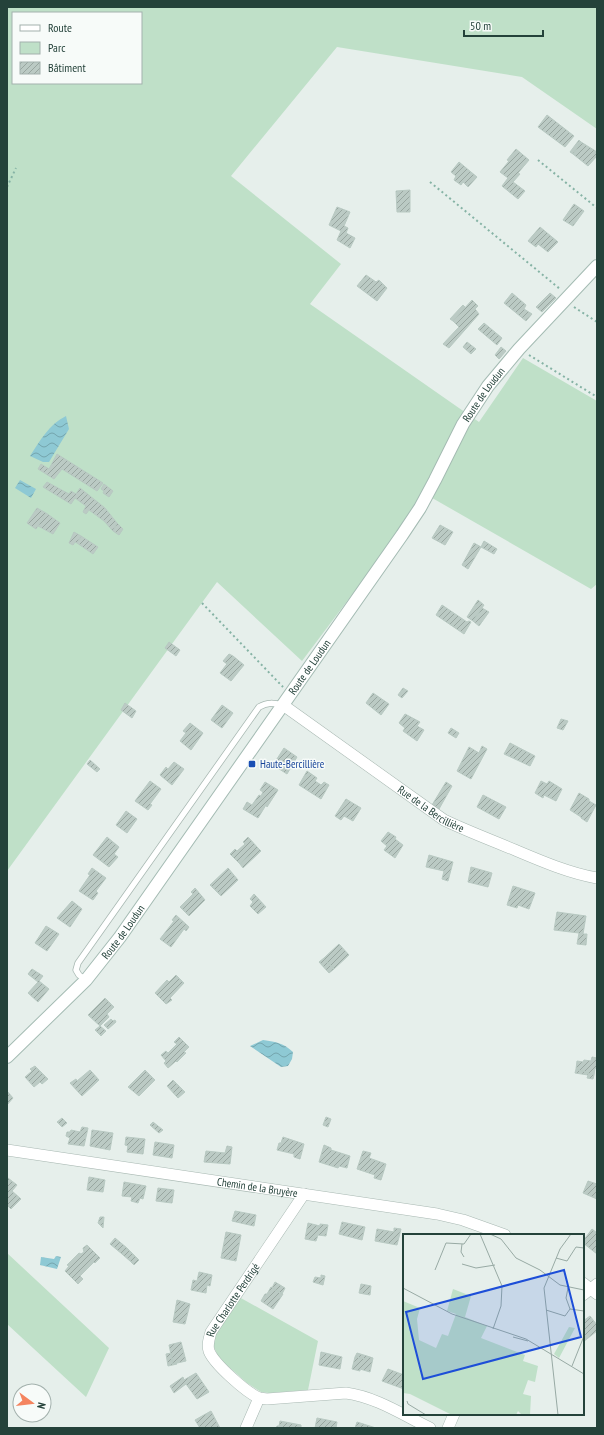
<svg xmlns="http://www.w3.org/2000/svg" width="604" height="1435" font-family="'PT Sans Narrow',sans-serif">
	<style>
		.green { fill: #bfe0c8; fill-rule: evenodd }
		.water { fill: url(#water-waves) }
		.building { fill: url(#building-hatch); stroke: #b8c9c2 }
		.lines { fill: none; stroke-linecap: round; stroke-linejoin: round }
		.lane-casing { stroke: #a8b8b2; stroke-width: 7 }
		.street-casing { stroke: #a8b8b2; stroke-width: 12 }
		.secondary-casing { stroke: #a4bbb3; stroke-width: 14 }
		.path { stroke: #86b3a5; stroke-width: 2; stroke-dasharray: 2 3; stroke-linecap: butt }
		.lane { stroke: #fff; stroke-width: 5.5 }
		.street { stroke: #fff; stroke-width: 11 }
		.secondary { stroke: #fff; stroke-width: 12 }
		.transit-dot { fill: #1a4fb4; stroke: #f7fbf9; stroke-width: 1.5 }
		.labels { text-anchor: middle; stroke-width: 3; stroke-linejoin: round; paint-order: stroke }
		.street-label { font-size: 11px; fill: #24423a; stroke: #f7fbf9 }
		.transit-label { font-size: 11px; fill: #164399; stroke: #f7fbf9; text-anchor: start }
		.inset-road { fill: none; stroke: #98aaa4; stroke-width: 1 }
		.view { fill: #1d4ed8; fill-opacity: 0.15; stroke: #1d4ed8; stroke-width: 2 }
		.inset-edge { fill: none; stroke: #24423a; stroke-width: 2 }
	</style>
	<defs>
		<pattern id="water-waves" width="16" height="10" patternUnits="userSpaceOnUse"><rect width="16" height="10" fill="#8ec9d4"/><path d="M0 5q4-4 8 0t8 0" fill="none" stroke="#74a5ad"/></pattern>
		<pattern id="building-hatch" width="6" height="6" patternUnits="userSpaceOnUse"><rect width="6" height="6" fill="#bbcac4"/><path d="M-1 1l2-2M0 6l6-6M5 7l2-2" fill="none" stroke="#98a6a0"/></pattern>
	</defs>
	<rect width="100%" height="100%" fill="#e6efeb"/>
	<path class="green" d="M7,7H597V129L522,77L337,47L231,176L341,264L310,304L479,422L523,358L597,401V584L591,589L427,495L302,661L217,582L7,871ZM13,13H141V83H13Z
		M7,1253L109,1348L86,1397L7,1324Z
		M239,1297L318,1341L308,1390L269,1393L261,1392L247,1383L219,1358L213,1345L214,1336Z"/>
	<path class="water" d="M66,416L69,429L49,462H43L30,456C40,441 49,424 66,416Z
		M20,480L36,489L31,498L15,488Z
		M263,1040C277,1042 283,1043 293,1052L292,1059L288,1066L281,1067L250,1046Z
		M56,1256L61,1257L57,1269L40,1265L41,1257L54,1259Z"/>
	<path class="building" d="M547,115L574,136L565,147L538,127Z
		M579,140L581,142L573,154L570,152Z
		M581,142L597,152V156L588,166L573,154Z
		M516,149L529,160L518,173L520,174L513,182L525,191L518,199L502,186L508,178L500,172L509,161L507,160Z
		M459,162L477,177L468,187L463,182L461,185L454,180L456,176L451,172Z
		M410,190V212H397L396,191Z
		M574,204L584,211L573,226L563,220Z
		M337,207L350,212L344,226L348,228L346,233L355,238L350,248L337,240L341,231L329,225Z
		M540,227L558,242L548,252L538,244L536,247L528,241Z
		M366,275L376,282L379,280L387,288L377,301L357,286Z
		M512,293L526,305L524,309L532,314L526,321L504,303Z
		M550,293L556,298L542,312L536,307Z
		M472,300L478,306L475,309L479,314L449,348L443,344L459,327L453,321Z
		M463,305L465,307L453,321L450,319Z
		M484,323L502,338L497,345L478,329Z
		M467,342L476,349L471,354L463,347Z
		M501,347L506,351L499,359L495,355Z
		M57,454L103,483L97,491L62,469L54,479L38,469L41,464L49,469Z
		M47,482L69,494L71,491L76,494L80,488L105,508L117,523L113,531L104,521L89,510L86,514L83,512L86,506L75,498L71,504L43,487Z
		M104,484L113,491L109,497L103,493L104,491L101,489Z
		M37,508L46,513L36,529L27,523Z
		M46,513L60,523L53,534L38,526Z
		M117,523L123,529L119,535L113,531Z
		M440,525L453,532L445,545L432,538Z
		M74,532L81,536L77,543L75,542L73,545L69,543Z
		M81,536L98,547L93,554L77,543Z
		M484,541L497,549L494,554L481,547Z
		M474,543L481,547L468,569L462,565Z
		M478,600L484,605L473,621L467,617Z
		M442,605L467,622L469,621L471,622L464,634L436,615Z
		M482,608L489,612L479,626L473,621Z
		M169,642L180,650L176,656L165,648Z
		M229,654L233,656L227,664L223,661Z
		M233,656L244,665L231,681L220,673Z
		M403,688L408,691L402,698L398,695Z
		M373,693L389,704L381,715L366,703Z
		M125,703L136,711L132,718L121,710Z
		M222,705L233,713L222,728L211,720Z
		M405,714L420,722L417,726L424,730L417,741L403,731L405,728L399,723Z
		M561,719L568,721L563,730L557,728Z
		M190,723L203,733L191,750L180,741L186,733L183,731Z
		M451,728L459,733L456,738L448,733Z
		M510,743L535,756L530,766L504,754Z
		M482,746L487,749L471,779L457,771L469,747L479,753Z
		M284,748L297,757L287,774L273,765Z
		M90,760L100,769L97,772L87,764Z
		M174,762L184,769L172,785L160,775L166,767L168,769Z
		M307,771L317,778L315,781L321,785L324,782L329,785L321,799L299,785Z
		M150,781L161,789L150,804L152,805L148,810L135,801Z
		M541,781L547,784L549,781L562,789L556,801L544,795L543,798L535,793Z
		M265,782L278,790L267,807L266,805L258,818L243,809L247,802L252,805L259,795L261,796L263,792L260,790Z
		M446,782L452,786L439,809L432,805Z
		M579,793L589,799V801L596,805L587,822L581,818V817L570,810Z
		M483,795L506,807L499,819L477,807Z
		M346,799L361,808L353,821L344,816L341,820L335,816Z
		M126,811L137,819L127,833L116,825Z
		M388,832L396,837L395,839L403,845L395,858L384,850L387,846L381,841Z
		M107,837L119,847L114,854L118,857L109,867L93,855Z
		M248,837L258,848L240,864L230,854L235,849L237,851L245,844L243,842Z
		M258,848L261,851L243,868L240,864Z
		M429,855L453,862L448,881L442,879L444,871L426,867Z
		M471,867L492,873L488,887L468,882Z
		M92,868L106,878L96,891L98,893L93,900L79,891L90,875L88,874Z
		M228,868L238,880L221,896L210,885Z
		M513,886L535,893L529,909L518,905L517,908L507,905Z
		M195,888L205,900L189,916L180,907L193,894L191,892Z
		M254,894L266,907L258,914L250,906L253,902L250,899Z
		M72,901L82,909L70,927L57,918Z
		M557,912L586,916L583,934H587L586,945L577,944L579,933L554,930Z
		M176,915L189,927L186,931L184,929L171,947L160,939L174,921L172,920Z
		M46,926L59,934L47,951L35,943Z
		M339,944L349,955L334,969L324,958Z
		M324,958L334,969L329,973L319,962Z
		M32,969L43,976L39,981L49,989L38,1002L28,993L38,982L28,974Z
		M176,975L184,983L170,998L172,1000L166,1004L155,993L167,980L169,982Z
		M105,998L114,1007L107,1014L109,1017L100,1026L88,1015Z
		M111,1019L113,1021L115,1020L116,1022L108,1029L104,1025Z
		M100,1026L106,1031L101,1036L95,1030Z
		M179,1037L189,1047L184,1052L186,1053L177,1062L176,1061L168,1068L164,1063L166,1061L161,1055L166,1051L168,1053L177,1044L174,1042Z
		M592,1057L597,1058V1069L595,1068L594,1075L576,1069L577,1061L583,1062L584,1060L591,1061Z
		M35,1066L48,1079L42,1084L40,1082L34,1087L25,1077L32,1071L30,1069Z
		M576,1069L594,1075L593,1079L587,1078L588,1075L575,1073Z
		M90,1070L99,1080L82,1096L70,1083L76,1079L77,1081Z
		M145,1070L155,1080L139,1096L128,1087Z
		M173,1080L185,1092L178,1098L167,1086Z
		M7,1091L13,1098L7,1105Z
		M326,1117L331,1119L328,1127L323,1125Z
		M62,1118L67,1123L62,1127L57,1122Z
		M153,1122L163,1130L159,1133L150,1125Z
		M82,1127L88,1128L84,1146L68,1144L70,1138L66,1136L67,1132H70L71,1130L80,1132Z
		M92,1130L113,1133L110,1150L90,1146Z
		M126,1137L145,1139L143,1154L127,1152L128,1146L125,1145Z
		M283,1137L304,1144L300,1159L294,1157V1154L277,1150L279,1143H281Z
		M155,1142L174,1145L172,1158L153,1155Z
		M324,1145L331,1148V1150L350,1156L347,1168L339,1166L338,1168L319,1162Z
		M227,1146L232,1147L230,1164L204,1162L206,1151L225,1153Z
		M363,1151L371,1153L369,1158L386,1164L381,1180L374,1178L375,1175L357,1169Z
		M89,1177L105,1180L103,1192L87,1190Z
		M8,1178L17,1185L12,1191L21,1199L11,1209L7,1205V1180Z
		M588,1181L597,1184V1199L583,1193Z
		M124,1182L146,1186L143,1199L140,1198L138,1203L131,1201L132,1197L122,1196Z
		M158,1188L174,1190L172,1203L156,1201Z
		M235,1211L256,1215L254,1226L232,1221Z
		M100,1217H104L103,1228L98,1223Z
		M342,1222L365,1227L362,1240L339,1234Z
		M308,1223L320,1226V1224L328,1225L326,1236L318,1235L316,1241L305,1239Z
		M394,1228L401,1229L397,1245L375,1241L377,1229L394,1232Z
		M592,1229L597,1233V1254L583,1243V1241Z
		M226,1232L241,1235L236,1261L221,1258Z
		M115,1238L127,1248L122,1254L110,1244Z
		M87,1245L100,1258L95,1263L94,1262L80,1276L83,1279L78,1284L65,1271L69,1266L67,1265L79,1253L81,1254L84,1252L83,1248Z
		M127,1248L135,1256L130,1261L122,1254Z
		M135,1256L139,1260L134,1265L130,1261Z
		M199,1272L212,1275L210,1286L207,1285L206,1293L191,1290L193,1280L197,1281Z
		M321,1275L325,1276L323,1285L313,1282L315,1277L321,1278Z
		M275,1282L285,1288L282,1294L272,1288Z
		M361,1284L371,1286L370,1295L359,1293Z
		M271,1287L283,1294L273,1309L261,1301L265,1294H267Z
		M177,1300L190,1304L185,1324L173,1322Z
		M590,1316L597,1325V1331L583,1342V1321Z
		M181,1342L186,1361L173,1364L169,1345Z
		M321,1352L342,1357L340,1369L319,1365Z
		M171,1353L173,1364L176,1363L177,1364L168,1366L166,1354Z
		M357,1353L367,1356L366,1359L355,1357Z
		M367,1356L373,1358L370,1372L360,1369V1371L352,1369L355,1357L366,1359Z
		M388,1369L404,1375V1389L382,1381Z
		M196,1373L209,1392L197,1399L186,1384L174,1393L170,1386L183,1377L184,1380Z
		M211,1411L220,1428H200L195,1420Z
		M317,1418L337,1422L336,1428H315Z
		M280,1421L301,1425V1428H276L277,1426H279Z
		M357,1422L376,1428H355Z"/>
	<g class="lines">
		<defs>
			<path id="lane" d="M86,980L79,975L76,970L78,963L259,707C268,702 273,703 283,705"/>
			<g id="street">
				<path id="s1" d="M283,705L444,820C467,831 491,840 515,850C541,861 569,873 597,878"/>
				<path id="s2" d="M7,1150L437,1214L463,1220L505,1235"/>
				<path d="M583,1283L597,1294"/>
				<path d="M583,1295L597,1284"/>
				<path d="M259,1398L267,1399L346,1393C376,1397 403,1415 430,1428"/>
				<path id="s3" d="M246,1428L259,1398C246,1392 214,1364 209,1351C207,1345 209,1339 211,1332L304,1194"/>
				<path d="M448,1428L454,1414"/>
			</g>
			<g id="secondary">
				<path id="s4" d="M7,1057L86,980L120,937L402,535L420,508L435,480L463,424L488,386L519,349L597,266"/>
			</g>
		</defs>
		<use href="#lane" class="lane-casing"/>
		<use href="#street" class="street-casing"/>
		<use href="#secondary" class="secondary-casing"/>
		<path class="path" d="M538,160L597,208
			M430,182L560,289
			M7,187L16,168
			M574,307L597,322
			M529,355L597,397
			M202,603L283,687"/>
		<use href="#lane" class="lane"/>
		<use href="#street" class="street"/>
		<use href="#secondary" class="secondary"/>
	</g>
	<rect class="transit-dot" x="248" y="760" width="8" height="8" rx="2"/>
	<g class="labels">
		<g class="street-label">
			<text dy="4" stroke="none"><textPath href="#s4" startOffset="819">Route de Loudun</textPath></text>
			<text dy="4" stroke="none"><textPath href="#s4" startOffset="495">Route de Loudun</textPath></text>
			<text dy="4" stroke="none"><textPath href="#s1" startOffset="181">Rue de la Bercillière</textPath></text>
			<text dy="4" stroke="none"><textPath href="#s4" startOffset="171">Route de Loudun</textPath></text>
			<text dy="4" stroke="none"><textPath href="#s2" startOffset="253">Chemin de la Bruyère</textPath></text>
			<text dy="4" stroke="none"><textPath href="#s3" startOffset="160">Rue Charlotte Perdrigé</textPath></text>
		</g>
		<g class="transit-label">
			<text x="260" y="768">Haute-Bercillière</text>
		</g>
	</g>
	<g transform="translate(403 1234)">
		<rect width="181" height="181" fill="#e6efeb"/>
		<path d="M50,55L68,62L62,83L84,92L78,104L122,121L120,127L135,132L132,148L125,146L120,160L128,162L127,181H119L115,177L113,181H49L7,160L0,159V67L17,74L14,85L16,106L33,114L39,100L45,102L53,80L44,77ZM166,93L172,94L156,124L151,120Z" fill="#bfe0c8"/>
		<path class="inset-road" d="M77,0L99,52L98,72L90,95M87,0L98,5L113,24L137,36L157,51L181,56M59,10L58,18L61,23M153,24L164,27L173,13L181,14M59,30L73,34L92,31M32,36L43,9L61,10L68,0M0,54L49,80L123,105L181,140M165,54L163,64L167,75M143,76L162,82L167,75L181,77M110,103L125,107M169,132L181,102M4,167L5,170L23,181M155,181L141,54L157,15L168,0"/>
		<path class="view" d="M161,36L178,103L20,145L3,78Z"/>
		<rect width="181" height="181" class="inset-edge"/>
	</g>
	<rect width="604" height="1435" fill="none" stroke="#24423a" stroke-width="16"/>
	<rect x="12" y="12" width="130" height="72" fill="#f7fbf9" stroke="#a3b1ad"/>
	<rect x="20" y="25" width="20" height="6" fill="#ffffff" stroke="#a3b1ad"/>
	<text x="48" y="32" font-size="12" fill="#24423a">Route</text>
	<rect x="20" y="42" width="20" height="12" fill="#bfe0c8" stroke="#a3b1ad"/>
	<text x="48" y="52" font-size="12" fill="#24423a">Parc</text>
	<rect x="20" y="62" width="20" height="12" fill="url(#building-hatch)" stroke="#a3b1ad"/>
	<text x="48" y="72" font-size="12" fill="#24423a">Bâtiment</text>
	<g transform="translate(32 1403) rotate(105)"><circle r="19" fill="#f7fbf9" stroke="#a3b1ad"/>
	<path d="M0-3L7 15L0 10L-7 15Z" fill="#f4845f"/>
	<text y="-6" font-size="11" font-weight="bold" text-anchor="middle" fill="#24423a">N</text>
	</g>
	<path d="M464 30v6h79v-6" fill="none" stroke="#24423a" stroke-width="2"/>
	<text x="470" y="30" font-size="12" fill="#24423a" stroke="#f7fbf9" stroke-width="3" paint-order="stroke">50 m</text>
</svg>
